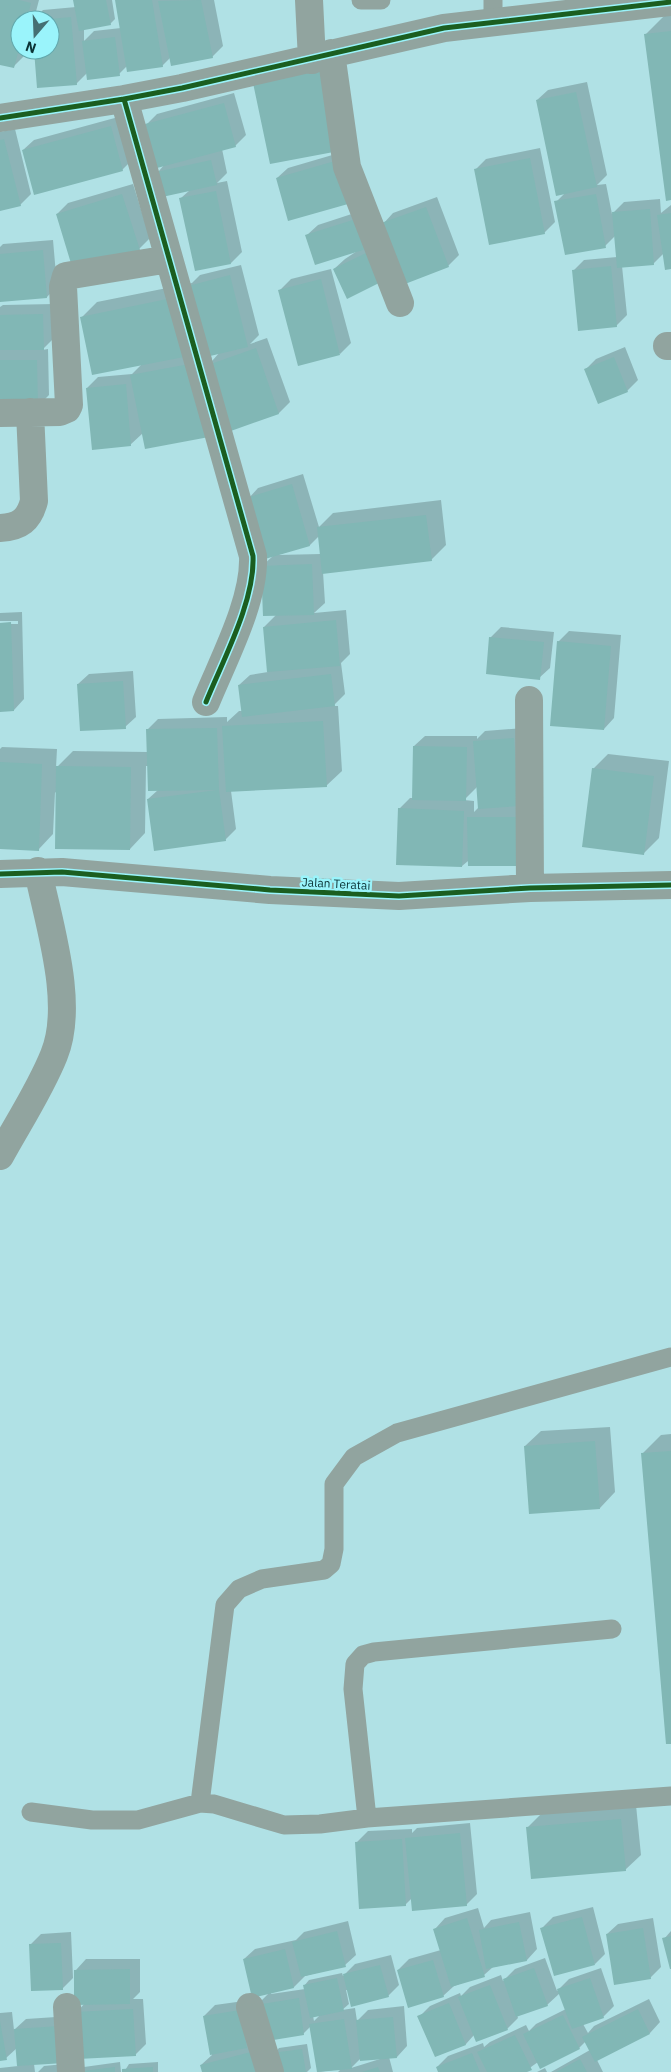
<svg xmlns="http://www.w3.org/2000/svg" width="671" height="2072" font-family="'IBM Plex Sans',sans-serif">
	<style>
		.shadow { fill: #0003; fill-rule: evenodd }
		.building { fill: #81b7b5 }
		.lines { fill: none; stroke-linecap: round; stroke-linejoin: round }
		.lane { stroke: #91a49f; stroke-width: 19 }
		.street { stroke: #91a49f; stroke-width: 28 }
		.cycleway-casing { stroke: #9af4fb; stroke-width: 8 }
		.cycleway { stroke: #1b5e20; stroke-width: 5 }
		.labels { text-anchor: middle; stroke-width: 5; stroke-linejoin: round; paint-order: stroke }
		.street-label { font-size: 12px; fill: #0b3336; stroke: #9af4fb }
	</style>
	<rect width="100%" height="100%" fill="#b0e1e5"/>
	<path class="shadow" d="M0,0H39L34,19L43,10L76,7L75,0H112L115,19L110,24L84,29V41L94,31L121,28L116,0H214L223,46L212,57L170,58L162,66H127L119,74L87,73L76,84L35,50H50V20H20V50H26L24,56L13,67L0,63Z
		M671,15V199L645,35L664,16Z
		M587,82L607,175L597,185L606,184L612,214L624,202L660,199L661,213L671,205V268L664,253L653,264L622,266L627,315L616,326L573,271L584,260L617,257L615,236L605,246L556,202L565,193L537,100L548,90Z
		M234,93L246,135L235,146L222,149L227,173L217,183L227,181L242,252L231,263L196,270L181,198L190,190L158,172L165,164L146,125L157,114Z
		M122,116L133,159L122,170L23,150L34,140Z
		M15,129L31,194L20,205L0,210V132Z
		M540,148L555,222L544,233L476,169L486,159Z
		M346,151L358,192L277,178L288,168Z
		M133,184L150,238L139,249L57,214L68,203Z
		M437,197L459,255L448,266L383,224L393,213Z
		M367,209L391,270L334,269L345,259L360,249L307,235L318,225Z
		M53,240L57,286L47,297L0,301V247L3,244Z
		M241,265L259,335L250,344L267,338L290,402L279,413L229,430L143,433L130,445L87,388L98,377L132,374L143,363L82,317L97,302L192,283L200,275ZM220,352L212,361L211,355Z
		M331,269L351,343L340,354L280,290L291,279Z
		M54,304V338L42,350L48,349L49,395L38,406L0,407V307L3,305Z
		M625,347L638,380L627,391L585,370L596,359Z
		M303,474L319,527L333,513L441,500L446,545L431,560L323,572L325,603L314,613L346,610L350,654L341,663L345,694L333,706H338L342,771L326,786L231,791L236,829L225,840L148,799L158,790L148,766H146L145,833L130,849L55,792L53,834L38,850L0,848V749L2,747L57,749L56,768L73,751L148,752L147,730L158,719L227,717V722L239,711H243L239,685L250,675L268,672L264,627L276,615L262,566L273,556L248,499L258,488ZM319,536L321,554L277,555L310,545Z
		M22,612L24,699L14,710L0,711V624H18V621H0V613Z
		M501,627L554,632L550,668L539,678L490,638Z
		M569,631L621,635L614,718L604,729L558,642Z
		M133,671L136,717L125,727L78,684L89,674Z
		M524,728L535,806L462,866L399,809L410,798H413L414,746L425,736H477V739L485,731ZM477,787L479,807L474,812V801L464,800Z
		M608,754L669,761L659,838L644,853L593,769Z
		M610,1427L615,1492L600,1508L525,1446L541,1431Z
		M671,1434V1742L642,1454L661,1435Z
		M636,1805L641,1855L625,1870L527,1828L543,1812Z
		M470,1823L477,1894L466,1905L412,1898L405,1905L357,1842L368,1831L412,1829V1833L417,1828Z
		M593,1907L605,1954L595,1964L542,1928L553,1917Z
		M478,1908L484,1928L491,1920L530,1912L537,1949L527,1960L493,1967L484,1975L454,1986L443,1996L398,1970L409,1959L441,1950L435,1929L445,1918Z
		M653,1918L661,1967L650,1978L607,1934L618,1924Z
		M348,1921L356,1955L345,1965L305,1976L294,1987L271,1992V1994L305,1989L304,1986L309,1980L342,1973L343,1976L355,1964L391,1955L399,1985L388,1996L346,1990L349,2004L342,2010L355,2008L357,2021L368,2010L404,2006L407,2046L397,2057H389L393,2072H338L341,2069L318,2072L311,2026L303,2034L257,2005L270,1992L244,1959L255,1949L296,1940L304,1932ZM321,2014L314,2021L313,2016ZM361,2058H380V2059L351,2068Z
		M671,1931V1967L664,1939Z
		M71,1932L73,1978L62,1989L31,1944L41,1934Z
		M545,1958L557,1991L569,1979L601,1968L614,2006L603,2017L583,2024L588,2033L594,2026L649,1999L660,2022L650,2033L597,2060L603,2072H551L590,2050L586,2041L579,2048L538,2062L524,2072H439L437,2067L448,2056L483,2043L484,2047L490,2042L526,2025L529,2031L536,2024L566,2009L560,1993L547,2005L517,2015L518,2018L507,2029L474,2035L466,2044L436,2056L419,2017L430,2006L460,1993L461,1996L470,1987L501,1975L503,1981L515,1969Z
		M86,1959H140V1992L133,1999H143L146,2044L135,2055L76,2013L85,2003L76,1970Z
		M251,2000L270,2072H203L201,2065L212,2055L204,2016L215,2005Z
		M12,2012L14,2030L26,2019L71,2016L34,2064L35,2072H0V2068L18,2066L17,2048L6,2058L0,2059V2013Z
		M307,2044L311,2068L307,2072H277L274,2054L279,2048Z
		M120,2062L121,2072H79L84,2067Z
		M158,2062V2072H124L129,2064Z
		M75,2063L76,2072H38L44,2066Z
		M545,2068L547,2072H537Z"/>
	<path class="building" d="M0,0H19L31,3L27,20H20V45L14,68L0,65Z
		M73,0H106L111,25L79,31Z
		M115,0H152L163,67L127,72Z
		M201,0L213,58L171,66L158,1Z
		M71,17L77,85L37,88L34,50H50V19Z
		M671,31V200L666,201L644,34Z
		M115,37L120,76L87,80L82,41Z
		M322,69L339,151L270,164L253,83Z
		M576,92L597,187L556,196L536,100Z
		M224,103L236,147L157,168L145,124Z
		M111,126L123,171L34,195L22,150Z
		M4,139L21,206L0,211V140Z
		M530,158L545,234L489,245L474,169Z
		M211,160L217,185L162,197L156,172Z
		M335,161L348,204L288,221L276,178Z
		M216,191L231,264L195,271L179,198Z
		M122,194L140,250L73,270L56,214Z
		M596,194L606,248L565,255L554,201Z
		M426,207L449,267L405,284L381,223Z
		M650,209L654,265L617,268L612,212Z
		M671,213V269L665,270L657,215Z
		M356,219L366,249L315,265L305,235Z
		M43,250L47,298L0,302V254Z
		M366,253L381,282L347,299L333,269Z
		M611,266L617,327L578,331L572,270Z
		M230,275L248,347L206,357L188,286Z
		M321,279L340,355L298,366L278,290Z
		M177,297L189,356L92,375L80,317Z
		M43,314L44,350H0V315Z
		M256,348L279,414L228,432L205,366Z
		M614,357L628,392L598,404L584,369Z
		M0,360H37L38,407L0,408Z
		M195,363L209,437L145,449L130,375Z
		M126,384L131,446L92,450L86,388Z
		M292,484L310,546L265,559L246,498Z
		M426,515L432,561L322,574L317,527Z
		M312,564L314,615L263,616L261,566Z
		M336,620L340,666L267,672L263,627Z
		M11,622L14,711L0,712V623Z
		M489,637L544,642L540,680L486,674Z
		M557,641L611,646L604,730L550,726Z
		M331,674L335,706L242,717L238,685Z
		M123,681L126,729L80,731L77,684Z
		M323,721L327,787L226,792L222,726Z
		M217,728L219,790L226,841L154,851L147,799L217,790L148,791L146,729Z
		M514,738L519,806L478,809L473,741Z
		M413,746L467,747L466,801L412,800Z
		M0,762L42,764L39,851L0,849Z
		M56,766L131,767L130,850L55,849Z
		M592,768L654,776L644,855L582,847Z
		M398,808L464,811L462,867L396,865Z
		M467,817H524L525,866H468Z
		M595,1441L600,1509L529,1514L524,1446Z
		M671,1451V1744H666L641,1453Z
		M621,1819L626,1871L531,1879L526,1827Z
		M460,1833L467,1906L412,1911L405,1838Z
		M402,1839L406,1906L359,1909L355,1842Z
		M582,1917L595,1965L554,1976L540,1928Z
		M467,1918L485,1977L451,1987L433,1929Z
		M519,1922L527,1961L486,1969L479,1930Z
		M643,1928L651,1979L614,1985L606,1934Z
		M337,1931L346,1967L301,1977L292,1942Z
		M671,1936V1969H670L662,1938Z
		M61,1943L63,1990L31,1991L29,1944Z
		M285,1949L294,1988L252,1998L243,1959Z
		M433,1960L444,1997L408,2008L397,1970Z
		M380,1965L389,1997L351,2007L343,1974Z
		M534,1968L548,2006L516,2017L503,1979Z
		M130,1969V2004L74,2005V1970Z
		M337,1978L344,2011L310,2018L303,1985Z
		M590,1978L604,2018L572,2029L557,1989Z
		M490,1985L508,2030L476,2042L458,1997Z
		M299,1998L304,2035L261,2042L256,2005Z
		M449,2003L466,2045L435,2057L417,2016Z
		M133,2009L136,2056L78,2059L75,2012Z
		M638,2009L650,2034L595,2062L582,2037Z
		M240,2010L247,2048L210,2055L203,2016Z
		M563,2015L580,2049L540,2069L523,2034Z
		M393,2017L397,2058L360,2061L356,2020Z
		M344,2019L352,2069L317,2072L309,2024Z
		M0,2021L7,2060L0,2061Z
		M60,2026L64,2063L17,2066L14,2029Z
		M515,2035L532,2070L527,2072H487L477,2052Z
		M302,2049L306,2072H276L272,2053Z
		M251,2052L256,2072H202L200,2065Z
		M472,2053L480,2072H438L436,2067Z
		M580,2059L587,2072H556Z
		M115,2067V2072H83V2071Z
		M153,2067V2072H122V2069Z
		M378,2067L380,2072H362Z"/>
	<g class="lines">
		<path class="lane" d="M361,0H381
			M493,0V21
			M612,1629L374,1652L363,1655L355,1664L353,1689L367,1818L671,1796
			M200,1803L225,1605L239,1589L262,1579L324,1570L331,1564L334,1549V1484L354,1457L397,1433L671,1357
			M31,1812L92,1820H138L200,1803L214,1804L284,1825L320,1824L367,1818"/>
		<path class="street" d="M309,0L312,60
			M331,53L347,167L400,303
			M124,99L253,556C255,601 223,660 206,702
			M0,118L124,99L182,88L444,28L671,2
			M667,346H671
			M0,413L60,412L67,409L69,405L63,287L66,276L169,259
			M0,528C20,527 29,520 34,501L30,412
			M529,700L530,888
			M0,874L62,872L270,890L399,896L530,888L671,885
			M0,1156C18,1123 40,1090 54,1055C75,1004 49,925 38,871
			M67,2007L71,2072
			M250,2007L270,2072"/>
		<defs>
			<path id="cycleway" d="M124,99L253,556C255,601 223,660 206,702
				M0,118L124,99L182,88L444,28L671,2
				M0,874L62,872L270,890L399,896L530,888L671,885"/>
		</defs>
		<use href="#cycleway" class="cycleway-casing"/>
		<use href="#cycleway" class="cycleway"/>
	</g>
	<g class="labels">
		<g class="street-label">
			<text transform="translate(336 884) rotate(3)" y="4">Jalan Teratai</text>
		</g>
	</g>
	<g transform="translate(35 35) rotate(199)"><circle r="24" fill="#9af4fb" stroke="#61a7ac"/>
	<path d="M0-4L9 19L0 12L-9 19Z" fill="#457073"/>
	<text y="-8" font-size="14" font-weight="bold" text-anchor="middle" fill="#0b3336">N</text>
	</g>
</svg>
